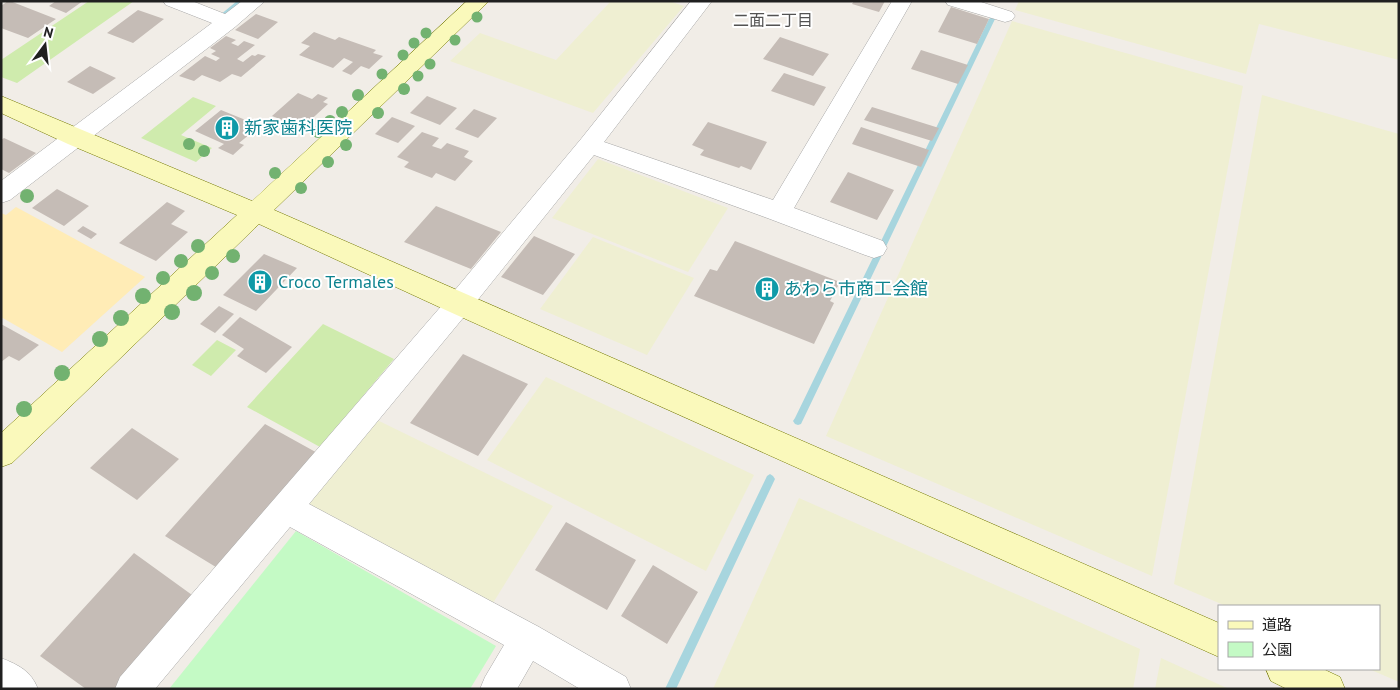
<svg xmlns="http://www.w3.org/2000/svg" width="1400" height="690" font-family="'PT Sans','Noto Sans JP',sans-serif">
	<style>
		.farmland { fill: #efefd2 }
		.grass { fill: #cfebad }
		.sand { fill: #ffecb6 }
		.park { fill: #c4fac5 }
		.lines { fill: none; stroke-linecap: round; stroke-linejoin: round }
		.stream { fill: #a7d5de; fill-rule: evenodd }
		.building { fill: #c5bcb6 }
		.street-casing { stroke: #a7a7a7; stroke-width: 1 }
		.secondary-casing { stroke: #757a04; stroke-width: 1 }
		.street { fill: #fff; fill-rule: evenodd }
		.secondary { fill: #faf9bb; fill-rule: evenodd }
		.tree { fill: #72b270 }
		.labels { text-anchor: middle; stroke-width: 4; stroke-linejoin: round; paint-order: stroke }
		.far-neighbourhood-label { font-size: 16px; fill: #535353; stroke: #fff }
		.culture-label { font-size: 18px; fill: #0d838f; stroke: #fff; text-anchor: start }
	</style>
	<rect width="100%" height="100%" fill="#f1ede7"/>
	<path class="farmland" d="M611,1H669L684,6L593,113L450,61L480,33L556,60Z
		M1019,1H1399V60L1259,24L1246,74L1015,10Z
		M1012,21L1243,86L1152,576L826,436Z
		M1262,95L1399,134V682L1369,669H1379V606H1226L1174,584Z
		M598,159L728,208L688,272L552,218Z
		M593,237L694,278L647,355L540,309Z
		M546,377L754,475L706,571L487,460Z
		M373,418L553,506L493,603L306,503Z
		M799,498L1140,649L1133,689H713Z
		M1161,658L1229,689H1155Z"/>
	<path class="grass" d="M89,1H134L17,83L1,77V60Z
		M193,97L216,106L181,135L212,148L196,162L141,138Z
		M323,324L394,359L320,447L247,407Z
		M217,340L236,350L211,376L192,365Z"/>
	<path class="sand" d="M16,207L145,277L62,352L1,317V213L6,215Z"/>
	<path class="park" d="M296,531L496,646L470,689H169Z"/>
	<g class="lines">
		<path class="stream" d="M237,1H244L218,22H214V20Z
			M992,17L995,19L801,424L798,425L795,424L793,421L795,418L989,19Z
			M770,474L773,476L775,479L676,689H665L767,476Z"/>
	</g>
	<path class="building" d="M8,1H10L56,19L28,38L1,28V6Z
		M56,1H83L66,13L49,6Z
		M854,1H885L879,12L852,4Z
		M951,7L989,19L977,44L938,32Z
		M138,10L164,19L133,43L107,33Z
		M256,14L278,22L258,39L235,30Z
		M314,32L335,40L339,37L376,50L373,53L383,56L369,69L361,66L351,75L342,71L353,62L344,58L333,68L299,55L310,46L301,43Z
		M226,36L236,40L231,43L238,46L244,41L255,45L237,59L243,62L252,55L255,56L258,54L266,56L241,77L232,74L220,82L202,75L194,81L179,76L205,56L216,61L220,58L211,54L216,51L210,48Z
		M780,37L829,54L813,76L763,59Z
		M921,50L968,65L958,84L911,69Z
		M90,66L116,78L93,94L67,82Z
		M784,73L826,87L814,106L771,91Z
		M298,93L312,99L318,94L328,98L323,102L328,104L304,126L288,119L285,121L272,116Z
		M427,96L457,108L440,125L410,113Z
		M872,107L939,128L932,141L864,120Z
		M474,109L497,118L478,138L455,129Z
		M221,110L260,126L239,143L244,145L233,155L218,148L224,144L195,131Z
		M392,117L415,126L398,143L375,134Z
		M708,122L767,142L751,170L741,166L739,168L700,155L704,150L692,145Z
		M861,127L929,150L921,167L852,144Z
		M422,132L439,138L432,146L441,149L447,143L469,151L464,157L473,161L455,181L436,173L432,178L404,167L409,162L397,157Z
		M4,138L36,153L9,173L1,169V140Z
		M848,172L894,190L877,220L830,202Z
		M57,189L89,206L64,226L32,208Z
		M167,202L185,211L171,224L188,232L156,261L119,243Z
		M436,206L501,232L471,269L404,242Z
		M83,226L97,234L91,239L77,231Z
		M534,236L575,254L543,295L501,277Z
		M735,241L840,282L830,301L834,303L814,344L694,296L710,269L717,271Z
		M264,254L297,268L256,311L223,295Z
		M219,306L234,314L215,333L200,324Z
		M240,317L292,347L266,373L237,356L244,349L222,335Z
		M1,324L39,345L19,361L9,356L1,362Z
		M463,354L528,384L478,456L410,423Z
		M265,424L321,455L224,572L165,536Z
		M132,428L179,459L137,500L90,468Z
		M566,522L636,560L607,610L535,570Z
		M134,553L199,600L123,689H86L40,656Z
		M653,565L698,592L667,644L621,616Z"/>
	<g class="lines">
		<defs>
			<path id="street" d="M163,1H192L225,14L242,1H265L235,27L10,200L1,203V181L212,23L166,5Z
				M691,1H712L604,142L773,200L892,1H912L794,208L883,241L887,248L883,255L874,258L865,255L770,219L594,155L468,312L309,504L539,627L626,677L631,689H580L533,661L517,689H480L485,677L504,645L290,527L155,689H115L120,677L450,296L581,139Z
				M945,1H978L1012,12L1015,16L1012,20L1005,22L948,5Z
				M1,658C19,665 31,671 38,689H1Z"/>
			<path id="secondary" d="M467,1H489L274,210L1219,623V657L450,312L259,224L12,463L1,467V433L237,215L68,144L1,113V96L252,201Z
				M1266,669H1323L1340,677L1345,689H1287L1271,681Z"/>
		</defs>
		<use href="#street" class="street-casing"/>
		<use href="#secondary" class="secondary-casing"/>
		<use href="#street" class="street"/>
		<use href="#secondary" class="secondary"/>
	</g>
	<g class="tree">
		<circle cx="477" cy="17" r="5.5"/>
		<circle cx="426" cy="33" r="5.5"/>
		<circle cx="455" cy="40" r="5.5"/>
		<circle cx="414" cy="43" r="5.5"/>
		<circle cx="403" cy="55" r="5.5"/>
		<circle cx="430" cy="64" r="5.5"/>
		<circle cx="382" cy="74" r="5.5"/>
		<circle cx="418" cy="76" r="5.5"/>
		<circle cx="404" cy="89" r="6"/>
		<circle cx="358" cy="95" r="6"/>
		<circle cx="342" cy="112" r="6"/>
		<circle cx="378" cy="113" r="6"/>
		<circle cx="330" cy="121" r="6"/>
		<circle cx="318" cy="132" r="6"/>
		<circle cx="189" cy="144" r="6"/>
		<circle cx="346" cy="145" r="6"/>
		<circle cx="204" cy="151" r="6"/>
		<circle cx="328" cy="162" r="6"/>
		<circle cx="275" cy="173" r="6"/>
		<circle cx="301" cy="188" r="6"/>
		<circle cx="27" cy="196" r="7"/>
		<circle cx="198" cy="246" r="7"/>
		<circle cx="233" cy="256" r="7"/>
		<circle cx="181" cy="261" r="7"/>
		<circle cx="212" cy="273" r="7"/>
		<circle cx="163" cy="278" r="7"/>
		<circle cx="194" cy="293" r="8"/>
		<circle cx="143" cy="296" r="8"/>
		<circle cx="172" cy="312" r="8"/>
		<circle cx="121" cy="318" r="8"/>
		<circle cx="100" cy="339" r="8"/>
		<circle cx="62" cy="373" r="8"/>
		<circle cx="24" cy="409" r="8"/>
	</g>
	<defs>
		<symbol id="building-disc" viewBox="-11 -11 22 22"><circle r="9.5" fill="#0f9aa8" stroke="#fff"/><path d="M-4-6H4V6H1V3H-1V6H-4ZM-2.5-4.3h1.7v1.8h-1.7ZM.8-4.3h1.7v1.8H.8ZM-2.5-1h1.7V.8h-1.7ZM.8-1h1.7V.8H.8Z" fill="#fff"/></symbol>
	</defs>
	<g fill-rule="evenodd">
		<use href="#building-disc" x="213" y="114" width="28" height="28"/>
		<use href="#building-disc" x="246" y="268" width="28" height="28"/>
		<use href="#building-disc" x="753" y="275" width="28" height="28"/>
	</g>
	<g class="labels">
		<g class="far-neighbourhood-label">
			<text x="773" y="26">二面二丁目</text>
		</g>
		<g class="culture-label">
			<text x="244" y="134">新家歯科医院</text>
			<text x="278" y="288">Croco Termales</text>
			<text x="784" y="295">あわら市商工会館</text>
		</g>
	</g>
	<rect width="1400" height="690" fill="none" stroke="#202020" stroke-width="5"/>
	<rect x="1218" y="605" width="162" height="65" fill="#ffffff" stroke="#a6a6a6"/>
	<rect x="1228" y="621" width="25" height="8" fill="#faf9bb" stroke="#a6a6a6"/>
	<text x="1262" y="630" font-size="15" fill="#202020">道路</text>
	<rect x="1228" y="642" width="25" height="15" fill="#c4fac5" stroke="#a6a6a6"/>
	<text x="1262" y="655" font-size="15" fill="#202020">公園</text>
	<g transform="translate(45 45) rotate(15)" stroke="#ffffff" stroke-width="4" paint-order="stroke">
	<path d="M0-4L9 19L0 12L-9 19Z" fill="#202020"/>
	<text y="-8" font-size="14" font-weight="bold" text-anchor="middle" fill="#202020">N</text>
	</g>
</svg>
